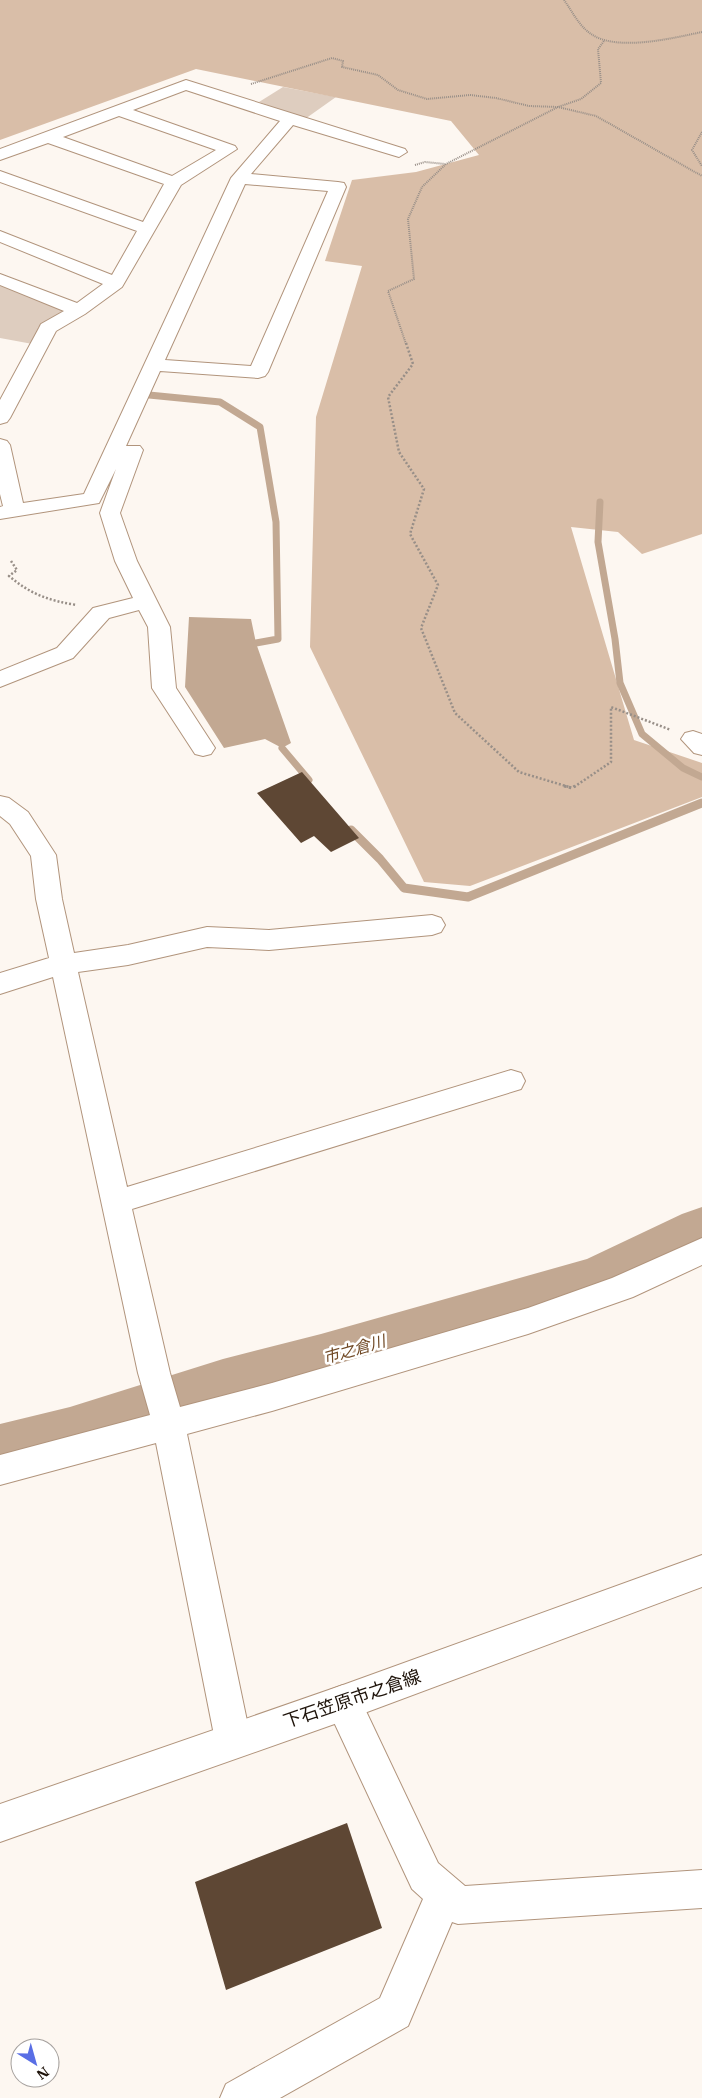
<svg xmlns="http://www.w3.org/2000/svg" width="702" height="2098" font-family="'IBM Plex Serif','Noto Sans JP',serif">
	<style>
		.green { fill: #decdbf }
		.forest { fill: #d9bea8 }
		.water { fill: #c2a892 }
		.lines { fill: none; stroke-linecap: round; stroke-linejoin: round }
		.stream-far1 { stroke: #c2a892; stroke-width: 7 }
		.stream { stroke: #c2a892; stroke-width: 9 }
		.river { fill: #c2a892; fill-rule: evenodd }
		.building { fill: #5e4734 }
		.minor-casing { stroke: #b1947c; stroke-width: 2 }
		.secondary-casing { stroke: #b1947c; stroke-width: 2 }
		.path-far2 { stroke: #988f88; stroke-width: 2; stroke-dasharray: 1 1; stroke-linecap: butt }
		.path-far1 { stroke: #988f88; stroke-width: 2.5; stroke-dasharray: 2 2; stroke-linecap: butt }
		.path { stroke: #988f88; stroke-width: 3; stroke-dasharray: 2.5 2.5; stroke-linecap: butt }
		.minor { fill: #fff; fill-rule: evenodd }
		.secondary { fill: #fff; fill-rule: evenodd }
		.labels { text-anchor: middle; stroke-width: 5; stroke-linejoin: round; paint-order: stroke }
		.water-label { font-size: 16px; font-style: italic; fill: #704925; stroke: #fff }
		.near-street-label { font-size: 18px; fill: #1d1209; stroke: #fff }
	</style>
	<rect width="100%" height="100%" fill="#fdf7f1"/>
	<path class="green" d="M283,87L336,97L305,119L259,102Z
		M0,279L79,310L38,345L0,338Z"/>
	<path class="forest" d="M0,0H702V534L642,554L618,532L571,527L634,740L702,763V797L470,886L424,882L310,647L316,417L362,266L325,261L352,180L416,172L479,155L451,121L196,69L0,140Z"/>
	<path class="water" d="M189,617L251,619L256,643L291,743L282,748L265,739L224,748L185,687Z"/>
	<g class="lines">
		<path class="stream-far1" d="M149,395L220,402L260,427L276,522L278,639L256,643
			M600,502L598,542L615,639L620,683L642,734L683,768L702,777
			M282,748L309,780"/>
		<path class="stream" d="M351,830L380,859L404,888L468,897L702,803"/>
		<path class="river" d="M702,1207V1256L619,1297L599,1304L321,1386L223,1411L70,1461L0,1480V1424L70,1407L223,1359L321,1334L587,1259L682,1214Z"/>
	</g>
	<path class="building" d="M302,772L359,838L331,852L314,836L301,843L257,793Z
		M347,1823L382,1928L226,1990L195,1882Z"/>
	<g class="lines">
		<defs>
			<path id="minor" d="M186,80L405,149L407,152L399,157L293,125L251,174L338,182L344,183L346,187L268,372L265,376L258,378L160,371L126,446H140L143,450L120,513L137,561L170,627L176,688L215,748L211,754L203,756L195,754L152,688L148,627L139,610L109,618L73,658L0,687V671L57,648L93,608L133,598L115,561L100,513L116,469L99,503L0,519V507L3,506L0,494V439L7,441L10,445L23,503L84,494L231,178L280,121L186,90L133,110L235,146L237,149L181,185L122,287L85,314L56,331L10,418L7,422L0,424V400L39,328L41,324L64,311L0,285V274L77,303L103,284L0,242V231L112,275L137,231L0,182V171L143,222L164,184L48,143L0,160V149ZM119,116L216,150L172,176L63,137ZM245,184L328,191L251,366L165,360Z
				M693,731L702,734V755L694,753L681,739L685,733Z
				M0,796L9,798L28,812L56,855L62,899L74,953L128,945L207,927L269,930L432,915L441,918L445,925L441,932L432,935L269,950L207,947L128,965L78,972L127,1187L511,1070L521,1073L525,1081L521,1089L132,1209L170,1373L180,1407L272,1383L528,1308L612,1278L702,1238V1265L633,1297L528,1334L272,1411L187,1434L251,1740L246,1753L233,1758L220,1753L215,1740L156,1443L0,1485V1455L150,1415L138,1373L53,977L0,994V973L49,958L36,899L31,856L10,824L0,816Z
				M343,1685L356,1690L438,1863L465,1886L702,1870V1908L458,1924L452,1922L408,2026L280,2098H220L226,2084L380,1998L423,1899L412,1889L325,1703L330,1690Z"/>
			<path id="secondary" d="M702,1555V1587L343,1721L0,1842V1804L343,1685Z"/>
		</defs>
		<use href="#minor" class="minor-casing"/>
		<use href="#secondary" class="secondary-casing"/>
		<path class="path-far2" d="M564,0C572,11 579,26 591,34C617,52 673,38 702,32
			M251,84L332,58L343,61L342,67L378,75L398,90L427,99L470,95L496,98L529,106L558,107L581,99L601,83L598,49L604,41
			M702,132L692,150L702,166
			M415,165L425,162L445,164
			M406,344L388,291L414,279L408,219L422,187L446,164L558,107L596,116L702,176"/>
		<path class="path-far1" d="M406,343L413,364L388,397L399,452L424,489L410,534L438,585L421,628L455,713L519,772L569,787
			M11,561L17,570L9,576C30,594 50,601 77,605
			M574,787L611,762V707L671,730"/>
		<path class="path" d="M564,786L572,788L575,786"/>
		<use href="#minor" class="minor"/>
		<use href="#secondary" class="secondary"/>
	</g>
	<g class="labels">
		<g class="water-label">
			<text transform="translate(354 1349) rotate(-16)" y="6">市之倉川</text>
		</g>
		<g class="near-street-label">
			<text transform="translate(352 1699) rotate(-19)" y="6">下石笠原市之倉線</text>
		</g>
	</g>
	<g transform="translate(35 2063) rotate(143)"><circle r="24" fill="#ffffff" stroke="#a5a09d"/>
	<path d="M0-4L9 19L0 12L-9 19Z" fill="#596ee5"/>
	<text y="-8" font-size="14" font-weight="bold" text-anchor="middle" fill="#1d1209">N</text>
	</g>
</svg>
